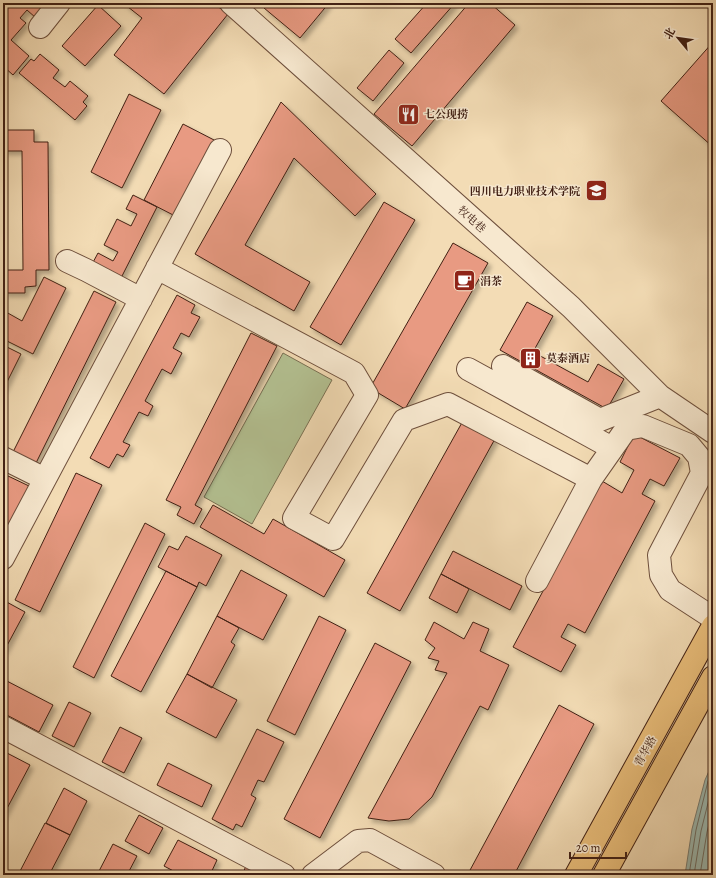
<svg xmlns="http://www.w3.org/2000/svg" width="716" height="878" font-family="Alegreya,'Noto Serif SC',serif">
	<style>
		.green { fill: #b4c293; stroke: #7a7154 }
		.water { fill: #9cbab2; stroke: #787c73 }
		.lines { fill: none; stroke-linecap: round; stroke-linejoin: round }
		.shore { stroke: #6e6d63; stroke-width: 1 }
		.building { fill: #e89a82; stroke: #412014; filter: url(#shadow) }
		.minor-casing { stroke: #6e4f3c; stroke-width: 24 }
		.major-casing { stroke: #412014; stroke-width: 24 }
		.minor { stroke: #f7e8cf; stroke-width: 22 }
		.major { stroke: #eabe7a; stroke-width: 22 }
		.labels { text-anchor: middle; stroke-width: 3; stroke-linejoin: round; paint-order: stroke }
		.poi-label { font-size: 11px; font-weight: bold; fill: #412014; stroke: #f7e8cf; text-anchor: start }
		.street-label { font-size: 11px; fill: #412014; stroke: #f7e8cf }
	</style>
	<defs>
		<filter id="shadow"><feDropShadow dx="3.5" dy="3.5" stdDeviation="2" flood-color="#0004"/></filter>
	</defs>
	<rect width="100%" height="100%" fill="#f3dcb5"/>
	<filter id="stains"><feTurbulence type="fractalNoise" baseFrequency=".005" numOctaves="4"/><feColorMatrix values="0 0 0 0 .2 0 0 0 0 .09 0 0 0 0 .02 0 0 0 .5 -.17"/></filter>
	<radialGradient id="worn" r=".72"><stop offset=".6" stop-color="#630" stop-opacity="0"/><stop offset="1" stop-color="#630" stop-opacity=".3"/></radialGradient>
	<path class="green" d="M283,353L332,380L252,524L204,497Z"/>
	<path class="water" d="M713,762V875H685L692,829L705,780Z"/>
	<g class="lines">
		<path class="shore" d="M689,875L696,830L708,781L713,772
			M694,875L701,831L713,783
			M700,875L707,832L713,808"/>
	</g>
	<path class="building" d="M3,3H49L36,18L27,10L20,18L26,23L11,40L29,56L13,75L3,66Z
		M123,3H213L228,14L164,94L114,55L142,18Z
		M268,3H329L300,38L264,8Z
		M427,3H455L411,53L395,39Z
		M469,3H490L515,25L412,146L374,114Z
		M98,5L121,26L85,66L62,46Z
		M713,42V147L661,101Z
		M389,50L404,63L373,101L357,88Z
		M40,54L59,70L53,78L65,87L70,81L88,96L83,102L87,106L75,120L19,73L31,59L34,61Z
		M129,94L161,110L122,188L91,172Z
		M281,102L376,194L355,216L294,158L245,245L310,282L294,311L195,254Z
		M183,124L216,141L177,217L144,200Z
		M3,130H34V142H48L49,270H36V286L25,287V293H3V270H23L22,151H3Z
		M133,195L157,207L120,280L91,266L98,253L113,261L118,252L104,245L117,219L131,226L137,214L126,209Z
		M384,202L415,220L341,345L310,327Z
		M453,243L488,263L405,409L370,388Z
		M44,277L66,288L33,354L3,339V317L6,312L22,321Z
		M94,291L116,302L34,467L11,456Z
		M177,295L195,305L191,313L200,317L189,337L181,333L173,348L182,353L171,374L162,369L145,401L153,406L148,416L139,412L123,442L130,445L123,457L117,454L109,468L90,458Z
		M527,302L553,316L533,352L588,382L598,364L624,379L607,409L500,350Z
		M251,333L277,346L195,505L202,509L194,524L177,515L181,507L166,500Z
		M3,345L21,354L3,390Z
		M464,419L496,437L400,611L367,593Z
		M634,434L680,458L664,486L650,479L642,494L655,501L585,633L568,624L561,637L576,645L561,672L513,647L602,481L622,493L634,470L620,462Z
		M76,473L102,485L40,612L15,600Z
		M6,475L29,486L3,541V482Z
		M213,505L264,534L273,519L345,560L324,597L200,527Z
		M145,523L165,534L94,678L73,667Z
		M186,536L222,555L206,586L199,582L197,587L158,567L169,546L178,550Z
		M453,551L522,586L510,610L441,574Z
		M241,570L287,595L263,640L217,616Z
		M166,571L197,587L141,692L111,676Z
		M441,574L469,589L457,613L429,598Z
		M3,600L25,612L3,653Z
		M217,616L239,628L231,642L235,645L212,688L187,674Z
		M319,616L346,630L295,735L267,721Z
		M434,622L464,639L473,622L489,629L480,651L509,665L488,710L480,706L432,797L409,819L389,821L368,818L447,673L435,670L439,661L428,658L435,648L425,640Z
		M375,643L411,662L320,838L284,819Z
		M187,674L237,700L216,738L166,712Z
		M3,679L53,705L39,732L3,713Z
		M69,702L91,713L74,747L52,736Z
		M559,705L594,724L514,875H474L469,872Z
		M120,727L142,738L124,773L102,762Z
		M257,729L284,742L264,782L258,780L251,795L256,798L242,827L236,824L233,830L212,819Z
		M7,753L30,765L3,816V761Z
		M168,763L212,785L202,807L157,785Z
		M64,788L87,801L70,835L46,823Z
		M139,815L163,828L149,854L125,841Z
		M45,823L70,835L49,875H18Z
		M178,840L217,860L210,875H181L164,866Z
		M113,844L137,856L127,875H97Z
		M246,866L263,875H242Z"/>
	<g class="lines">
		<defs>
			<path id="minor" d="M231,3L571,307L660,396L713,432
				M40,27L59,3
				M67,261L86,270L141,299
				M157,268L354,373L367,395L294,518L333,539L404,420L448,404L591,479
				M503,366L600,420L660,396
				M468,369L612,448
				M3,458L45,479
				M3,558L220,150
				M537,581L591,479L626,429L643,426L689,445L699,457L702,473L659,555L661,575L670,590L713,618
				M3,727L284,875
				M313,875L358,841L370,840L434,875"/>
			<path id="major" d="M576,875L713,626
				M604,875L713,677"/>
		</defs>
		<use href="#minor" class="minor-casing"/>
		<use href="#major" class="major-casing"/>
		<use href="#minor" class="minor"/>
		<use href="#major" class="major"/>
	</g>
	<defs>
		<symbol id="restaurant-square" viewBox="-11 -11 22 22"><rect x="-9" y="-9" width="18" height="18" rx="4" fill="#8f2418" stroke="#f7e8cf"/><path d="M-5-6h1v4h1v-4h1v4h1v-4h1v5L-1.5 .5V6h-2V.5L-5-1ZM5-6V6H3V1.5H1.5Q1.5-4 5-6Z" fill="#fff"/></symbol>
		<symbol id="university-square" viewBox="-11 -11 22 22"><rect x="-9" y="-9" width="18" height="18" rx="4" fill="#8f2418" stroke="#f7e8cf"/><path d="M0-5L7-2L0 1L-7-2ZM-4 1L0 2.5L4 1V4Q0 6-4 4Z" fill="#fff"/></symbol>
		<symbol id="cafe-square" viewBox="-11 -11 22 22"><rect x="-9" y="-9" width="18" height="18" rx="4" fill="#8f2418" stroke="#f7e8cf"/><path d="M-5.5-4.5H6V0H3Q3 3.5 0 3.5H-2.5Q-5.5 3.5-5.5 0ZM3-3.2v2h1.7v-2ZM-6 4.5H4V6H-6Z" fill="#fff"/></symbol>
		<symbol id="building-square" viewBox="-11 -11 22 22"><rect x="-9" y="-9" width="18" height="18" rx="4" fill="#8f2418" stroke="#f7e8cf"/><path d="M-4-6H4V6H1V3H-1V6H-4ZM-2.5-4.3h1.7v1.8h-1.7ZM.8-4.3h1.7v1.8H.8ZM-2.5-1h1.7V.8h-1.7ZM.8-1h1.7V.8H.8Z" fill="#fff"/></symbol>
	</defs>
	<g fill-rule="evenodd">
		<use href="#restaurant-square" x="396" y="102" width="25" height="25"/>
		<use href="#university-square" x="584" y="178" width="25" height="25"/>
		<use href="#cafe-square" x="452" y="268" width="25" height="25"/>
		<use href="#building-square" x="518" y="346" width="25" height="25"/>
	</g>
	<g class="labels">
		<g class="poi-label">
			<text x="424" y="118">七公现捞</text>
			<text x="580" y="195" text-anchor="end">四川电力职业技术学院</text>
			<text x="480" y="285">涓茶</text>
			<text x="546" y="362">莫泰酒店</text>
		</g>
		<g class="street-label">
			<text transform="translate(472 219) rotate(42)" y="4">牧电巷</text>
			<text transform="translate(645 751) rotate(-61)" y="4">青华路</text>
		</g>
	</g>
	<rect width="716" height="878" fill="none" stroke="#f3dcb5" stroke-width="16"/>
	<rect x="4" y="4" width="708" height="870" fill="none" stroke="#412014" stroke-width="2"/>
	<rect x="8" y="8" width="700" height="862" fill="none" stroke="#412014"/>
	<g transform="translate(678 38) rotate(299)" stroke="#f7e8cf" stroke-width="3" paint-order="stroke">
	<path d="M0-3L7 15L0 10L-7 15Z" fill="#412014"/>
	<text y="-6" font-size="11" font-weight="bold" text-anchor="middle" fill="#412014">北</text>
	</g>
	<path d="M570 852v6h56v-6" fill="none" stroke="#412014" stroke-width="2"/>
	<text x="576" y="852" font-size="12" fill="#412014" stroke="#f7e8cf" stroke-width="3" paint-order="stroke">20 m</text>
	<rect width="100%" height="100%" filter="url(#stains)"/>
	<rect width="100%" height="100%" fill="url(#worn)"/>
</svg>
